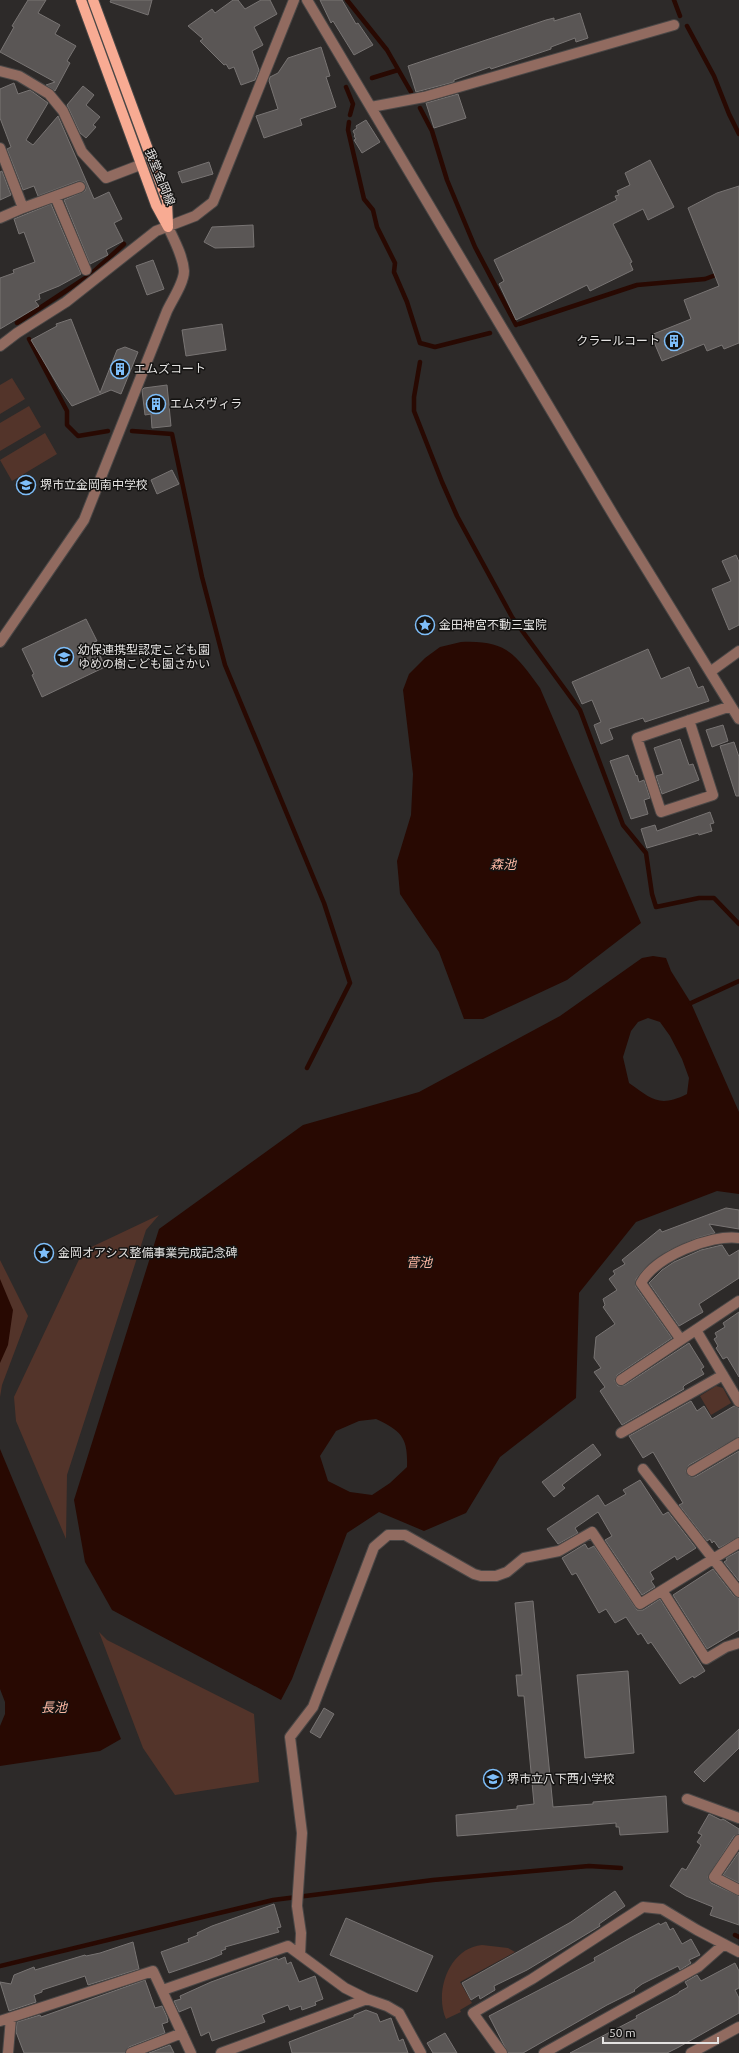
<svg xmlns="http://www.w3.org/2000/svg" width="739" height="2053" font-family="Ubuntu,'Noto Sans JP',sans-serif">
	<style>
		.green { fill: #53342a }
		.water { fill: #280902; fill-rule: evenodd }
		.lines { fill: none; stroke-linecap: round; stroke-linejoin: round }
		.stream { stroke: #280902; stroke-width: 4.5 }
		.building { fill: #5a5655; stroke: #787473 }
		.minor-casing { stroke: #4a4746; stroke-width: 12 }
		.major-casing { stroke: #4a4746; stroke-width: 12 }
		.minor { stroke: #916b60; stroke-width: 10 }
		.major { stroke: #f8ab93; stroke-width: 10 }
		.labels { text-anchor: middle; stroke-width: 3; stroke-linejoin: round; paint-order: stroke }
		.street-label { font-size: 12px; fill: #e4e2e1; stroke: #141312 }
		.poi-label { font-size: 12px; fill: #e4e2e1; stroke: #141312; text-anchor: start }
		.water-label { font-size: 13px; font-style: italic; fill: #fdb8a3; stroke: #141312 }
	</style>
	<rect width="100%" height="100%" fill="#2d2a29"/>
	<path class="green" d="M12,378L25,399L0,414V385Z
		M29,406L41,427L0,451V423Z
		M45,433L57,454L12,481L0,460Z
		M159,1215L146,1230L67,1475L66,1539L16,1421L14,1397L83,1251Z
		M0,1260L28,1316L2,1385L0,1397Z
		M716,1386L723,1388L731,1403L711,1415L700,1396Z
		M99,1632L107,1640L254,1714L259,1782L175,1795L143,1748Z
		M482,1945L508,1948L515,1952L460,1982L472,2003L460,2010L461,2012L446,2019C434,1992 449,1948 482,1945Z"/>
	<path class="water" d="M461,642C507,640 515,654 540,688L641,923L567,980L483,1019H464L439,952L400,894L397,861L411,815L413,774L403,690L409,674L425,658L440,647Z
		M653,956L666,958L671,971L691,1003L739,1112V1194L717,1191L636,1222L579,1293L576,1398L500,1457L466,1513L424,1531L379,1512L347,1533L292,1679L281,1700L112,1610L85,1562L74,1500L159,1229L303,1125L419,1092L560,1016L642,958ZM648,1018L660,1022L670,1036L682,1059L689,1078L687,1094C659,1108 652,1099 629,1083L623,1057L631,1031L638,1022ZM376,1419C402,1431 408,1438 407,1467L390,1483L372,1495L350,1492L328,1481L320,1456L336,1431L359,1421Z
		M0,1279L13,1310L8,1345L0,1363Z
		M0,1449L121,1739L100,1751L0,1766V1726L5,1714V1702L0,1689Z"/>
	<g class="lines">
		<path class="stream" d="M347,0L387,50L411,92
			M674,0L680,16
			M687,26L714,76L729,114L739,134
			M372,78L398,70
			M346,87L353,104L350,115
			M420,108L432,131L447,180L475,247L516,325
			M349,122L348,130L364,199L373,210L377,227L395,263L394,272L407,302L420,343L435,347L490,333
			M17,323L90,275L124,244
			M519,324L637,285L705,279L721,273
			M29,339L67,411V425L78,436L108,431
			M420,362L414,397V411L442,482L457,516L512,617L580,710L623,825L646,853L652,894L656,907L699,898H714L739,924
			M132,431L172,434L202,577L225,665L324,903L350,983L307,1068
			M691,1003L739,981
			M735,1935L739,1937
			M0,1966L273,1900L433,1880L589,1866L621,1868"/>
	</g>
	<path class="building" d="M28,0H46L38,13L60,25L55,34L76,46L67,61L70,63L55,91L46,85L55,82L0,52L14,27L12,26Z
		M111,0H152L148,15L110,2Z
		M233,0H238L245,9L261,0H270L277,14L254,27L263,45L252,51L259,70L255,80L241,85L234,67L229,69L226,64L224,65L200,41L203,39L188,26L212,9L215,13Z
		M320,0H342L356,24L358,23L373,45L354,55L333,21L331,23Z
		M580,13L588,38L576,42L575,38L551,47V49L491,69L490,67L454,80V82L416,92L408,66L546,20L554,18V21Z
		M321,47L330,76L326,77L336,107L300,119L302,125L264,138L256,116L278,109L269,81L270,77L278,73L288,58Z
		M14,83L18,94L30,90L48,103L26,140L33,145L58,116L94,199L109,192L122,219L114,223L123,241L106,250L108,255L90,264L64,200L85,191L86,188L84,182L78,181L38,196L34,186L23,190L7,149L11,147L0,118V89Z
		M83,86L94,95L86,105L100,117L93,125L96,127L86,138L80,133L67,105Z
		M458,94L466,118L434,128L426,103Z
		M366,120L380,142L362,153L354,140L356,139L354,136L355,135L353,131L357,128L356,126Z
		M650,160L674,207L648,220L643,209L613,224L632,262L630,263L633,270L590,291L587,285L516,320L499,284L504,281L494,260L617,200L615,196L619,195L617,191L630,185L625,173Z
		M209,162L213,174L182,183L178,172Z
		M2,171L11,195L0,200V172Z
		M739,186V343L724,349L722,345L707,351L704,344L662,361L651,335L691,319L684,300L719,286L688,208L717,193Z
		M51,204L81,274L59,286L39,294L40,299L35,301L39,306L0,329V278L14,273L13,270L35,262L24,232L19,234L14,219Z
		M253,225L254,247L215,248L204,242L212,227Z
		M153,260L164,289L147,295L136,266Z
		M71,319L100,393L117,350L125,347L138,352L121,394L111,390L72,406L60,389L31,340L57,326L56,324Z
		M222,324L226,350L186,356L182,330Z
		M167,385L171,426L152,428L151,414L145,415L142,390L144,388Z
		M172,470L179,484L157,494L151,480Z
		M736,555L739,562V625L729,630L712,589L731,581L722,561Z
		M86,619L97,641L94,642L105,667L42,697L32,675L34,674L22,649Z
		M648,649L661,679L689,667L698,688L703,686L709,701L645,722L643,718L609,729L613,739L601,744L594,725L601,722L592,700L582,704L572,682Z
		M723,725L728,741L712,747L706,730Z
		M680,739L689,765L693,764L699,780L662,794L656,776L663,774L654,748Z
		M734,742L739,757V796H736L720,746Z
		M628,755L636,776L637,775L639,782L644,780L650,798L644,800L648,814L631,819L610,761Z
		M710,812L714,823L710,824L712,831L699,835L698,833L647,848L641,829L655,825L657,831Z
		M726,1208L739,1210V1229L709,1224L715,1233L697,1238L668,1251L644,1269L636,1279V1287L672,1338L617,1375L615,1381L618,1386L625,1385L689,1343L704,1367L701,1369L704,1374L685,1385L683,1387L684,1389L622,1425L600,1391L605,1387L594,1372L601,1368L594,1358L596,1337L615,1324L603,1307L605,1305L603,1299L617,1290L609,1279L615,1274L613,1271L625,1264L622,1260L660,1229L662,1232Z
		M722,1245L729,1256L739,1250V1278L699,1304L703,1312L679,1326L649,1283L662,1270L674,1262L701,1250Z
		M739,1312V1377L727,1357L723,1359L716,1348L718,1346L714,1339L717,1337L715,1333L725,1327L723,1323Z
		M691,1401L697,1411L704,1406L712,1419L734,1406L739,1408V1437L689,1465L686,1471L689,1476L695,1477L739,1451V1537L719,1548L714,1541L712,1543L710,1539L707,1541L679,1505L683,1503L653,1452L643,1458L629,1436Z
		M593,1444L601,1455L562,1485L565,1488L554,1497L542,1482Z
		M640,1480L663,1515L668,1512L696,1548L677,1560L675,1556L650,1572L654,1579L651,1581L655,1587L642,1595L605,1540L612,1536L598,1512L575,1528L578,1533L558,1544L547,1529L598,1495L605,1506L626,1494L623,1490Z
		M585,1544L588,1549L594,1546L637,1610H643L660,1599L705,1671L694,1678L693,1676L680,1684L651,1642L648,1644L641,1633L638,1635L626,1617L615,1623L606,1609L599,1613L576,1573L572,1575L562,1558Z
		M739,1551V1581L724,1562L727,1560L726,1558Z
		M713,1569L734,1596L739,1598V1630L707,1649L673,1595Z
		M533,1601L553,1807L593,1804V1802L666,1796L668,1832L620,1835L619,1827H616V1823L457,1836L456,1815L517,1809V1806L534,1804L524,1696H518L516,1675H522L515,1603Z
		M628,1671L634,1753L585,1758L577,1675Z
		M324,1708L334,1714L320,1738L310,1732Z
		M739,1729V1748L704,1782L694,1772Z
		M709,1814L721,1820L723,1819L739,1829V1834L734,1836L708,1877L711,1883L739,1896V1925L710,1915L713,1907L686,1896L670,1886L682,1868L686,1870L701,1845L697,1842L702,1835L698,1833Z
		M739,1852V1883L723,1875Z
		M615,1891L625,1906L599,1924L600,1926L527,1970L494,1986L495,1990L480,1999L479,1995L471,2000L462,1983L571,1922Z
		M274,1904L281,1927L277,1928L279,1932L225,1947L226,1949L221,1951L222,1954L210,1959L169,1973L161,1952L189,1942L188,1939L198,1935L197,1933L212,1926Z
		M346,1918L433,1956L417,1992L330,1955Z
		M666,1922L670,1930L673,1928L682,1944L691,1939L700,1955L689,1960L691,1963L680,1970L678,1966L642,1984L634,1990L635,1991L607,2005L523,2053H508L489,2016L595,1961L594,1958L630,1938L659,1923L660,1925Z
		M133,1942L139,1969L88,1985L85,1976L42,1990V1992L34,1995L36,2002L9,2011L0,1982L11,1984L14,1975L34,1967L35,1970L85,1955L86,1956L100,1953Z
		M285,1957L287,1964L291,1962L299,1982L315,1976L323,1999L315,2002L316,2005L302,2010L301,2006L290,2010L288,2005L262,2015L265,2022L212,2041L209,2032L201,2036L191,2007L179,2012L174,2001L181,1999L180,1996L211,1982L277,1958L278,1960Z
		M735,1963L739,1971V1988L735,1990L739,1998V2013L679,2047L667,2053H570L637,2018L636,2016L679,1993V1992L688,1987L685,1982L697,1975L701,1981Z
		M145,1980L155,2008L162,2006L167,2017L168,2022L162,2024L165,2033L129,2047L125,2053H24L16,2032L17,2022L40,2015L41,2017Z
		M366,2010L377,2014L380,2022L391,2018L399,2041L403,2039L408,2053H292L289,2042L354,2017V2015Z
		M445,2033L457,2053H433L427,2043Z
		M170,2045L174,2053H149Z"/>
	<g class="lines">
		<defs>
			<path id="minor" d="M307,0L617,521L739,719
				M0,71L19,76L49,94L63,111L82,152L106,178L140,165
				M371,107L424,97L674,25
				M0,148L23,208
				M55,196L86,270
				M0,218L23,208L80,187
				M0,346L17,333L66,302L156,231L195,216L213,202L294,0
				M0,642L84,520L167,311C172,300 184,283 184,271C183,256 174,240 168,227
				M710,672L739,651
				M689,720L713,795L661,812L637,738L731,706
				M696,1330L739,1402
				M681,1340L641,1283C655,1257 710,1234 739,1238
				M621,1380L739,1301
				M621,1433L723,1375
				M643,1469L739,1592
				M692,1471L739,1443
				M663,1592L706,1659L726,1647L739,1643
				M687,1799L739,1818
				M739,1840L714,1877L739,1890
				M300,1955L301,1933L297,1906L302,1833L290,1737L313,1707L374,1547L388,1535H405L474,1574L481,1576H496L507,1572L524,1558L559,1551L592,1532L640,1604L739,1543
				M163,1990L288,1946L345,1988L367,1999L387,2006L399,2013L421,2053
				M0,2021L153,1971L191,2053
				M8,2053L11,2018
				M131,2053L182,2033
				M221,2053L367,1999
				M502,2053L473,2013L532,1979L643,1907L662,1909L697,1930L739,1952
				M544,2053L698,1967L724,1944
				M691,2053L739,2027"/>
			<path id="major" d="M81,0L156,205L168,227
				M93,0L167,201L168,225"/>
		</defs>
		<use href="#minor" class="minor-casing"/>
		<use href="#major" class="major-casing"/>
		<use href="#minor" class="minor"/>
		<use href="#major" class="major"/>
	</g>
	<defs>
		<symbol id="building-ring" viewBox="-11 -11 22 22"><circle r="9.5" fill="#141312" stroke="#7ebef9" stroke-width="1.5"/><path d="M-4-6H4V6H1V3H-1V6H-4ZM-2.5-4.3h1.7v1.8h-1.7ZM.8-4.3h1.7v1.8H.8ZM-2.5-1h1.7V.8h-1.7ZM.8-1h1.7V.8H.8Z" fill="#7ebef9"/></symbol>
		<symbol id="school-ring" viewBox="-11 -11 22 22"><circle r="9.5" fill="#141312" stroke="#7ebef9" stroke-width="1.5"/><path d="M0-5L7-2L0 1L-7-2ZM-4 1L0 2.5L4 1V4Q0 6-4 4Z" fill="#7ebef9"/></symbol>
		<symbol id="sight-ring" viewBox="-11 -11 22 22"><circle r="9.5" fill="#141312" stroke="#7ebef9" stroke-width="1.5"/><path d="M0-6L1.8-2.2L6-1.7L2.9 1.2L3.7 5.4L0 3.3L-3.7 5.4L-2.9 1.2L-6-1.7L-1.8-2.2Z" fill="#7ebef9"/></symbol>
	</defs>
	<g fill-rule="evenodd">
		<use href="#building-ring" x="663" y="330" width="22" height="22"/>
		<use href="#building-ring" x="109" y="358" width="22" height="22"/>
		<use href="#building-ring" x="145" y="393" width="22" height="22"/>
		<use href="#school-ring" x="15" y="474" width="22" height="22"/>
		<use href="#sight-ring" x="414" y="614" width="22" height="22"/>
		<use href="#school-ring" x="53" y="646" width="22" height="22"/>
		<use href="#sight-ring" x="33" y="1242" width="22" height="22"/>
		<use href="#school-ring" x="482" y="1768" width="22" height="22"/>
	</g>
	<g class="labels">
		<g class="street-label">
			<text transform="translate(160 177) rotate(68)" y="4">我堂金岡線</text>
		</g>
		<g class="poi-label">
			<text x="660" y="345" text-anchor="end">クラールコート</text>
			<text x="134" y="373">エムズコート</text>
			<text x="170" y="408">エムズヴィラ</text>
			<text x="40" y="489">堺市立金岡南中学校</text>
			<text x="439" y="629">金田神宮不動三宝院</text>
			<text x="78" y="654">幼保連携型認定こども園<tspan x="78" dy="14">ゆめの樹こども園さかい</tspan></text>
			<text x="58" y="1257">金岡オアシス整備事業完成記念碑</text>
			<text x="507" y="1783">堺市立八下西小学校</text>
		</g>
		<g class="water-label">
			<text x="503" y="869">森池</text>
			<text x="419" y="1267">菅池</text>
			<text x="54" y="1712">長池</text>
		</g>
	</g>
	<path d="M603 2037v6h115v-6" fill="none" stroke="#e4e2e1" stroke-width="2"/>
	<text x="609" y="2037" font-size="12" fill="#e4e2e1" stroke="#141312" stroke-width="3" paint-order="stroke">50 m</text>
</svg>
